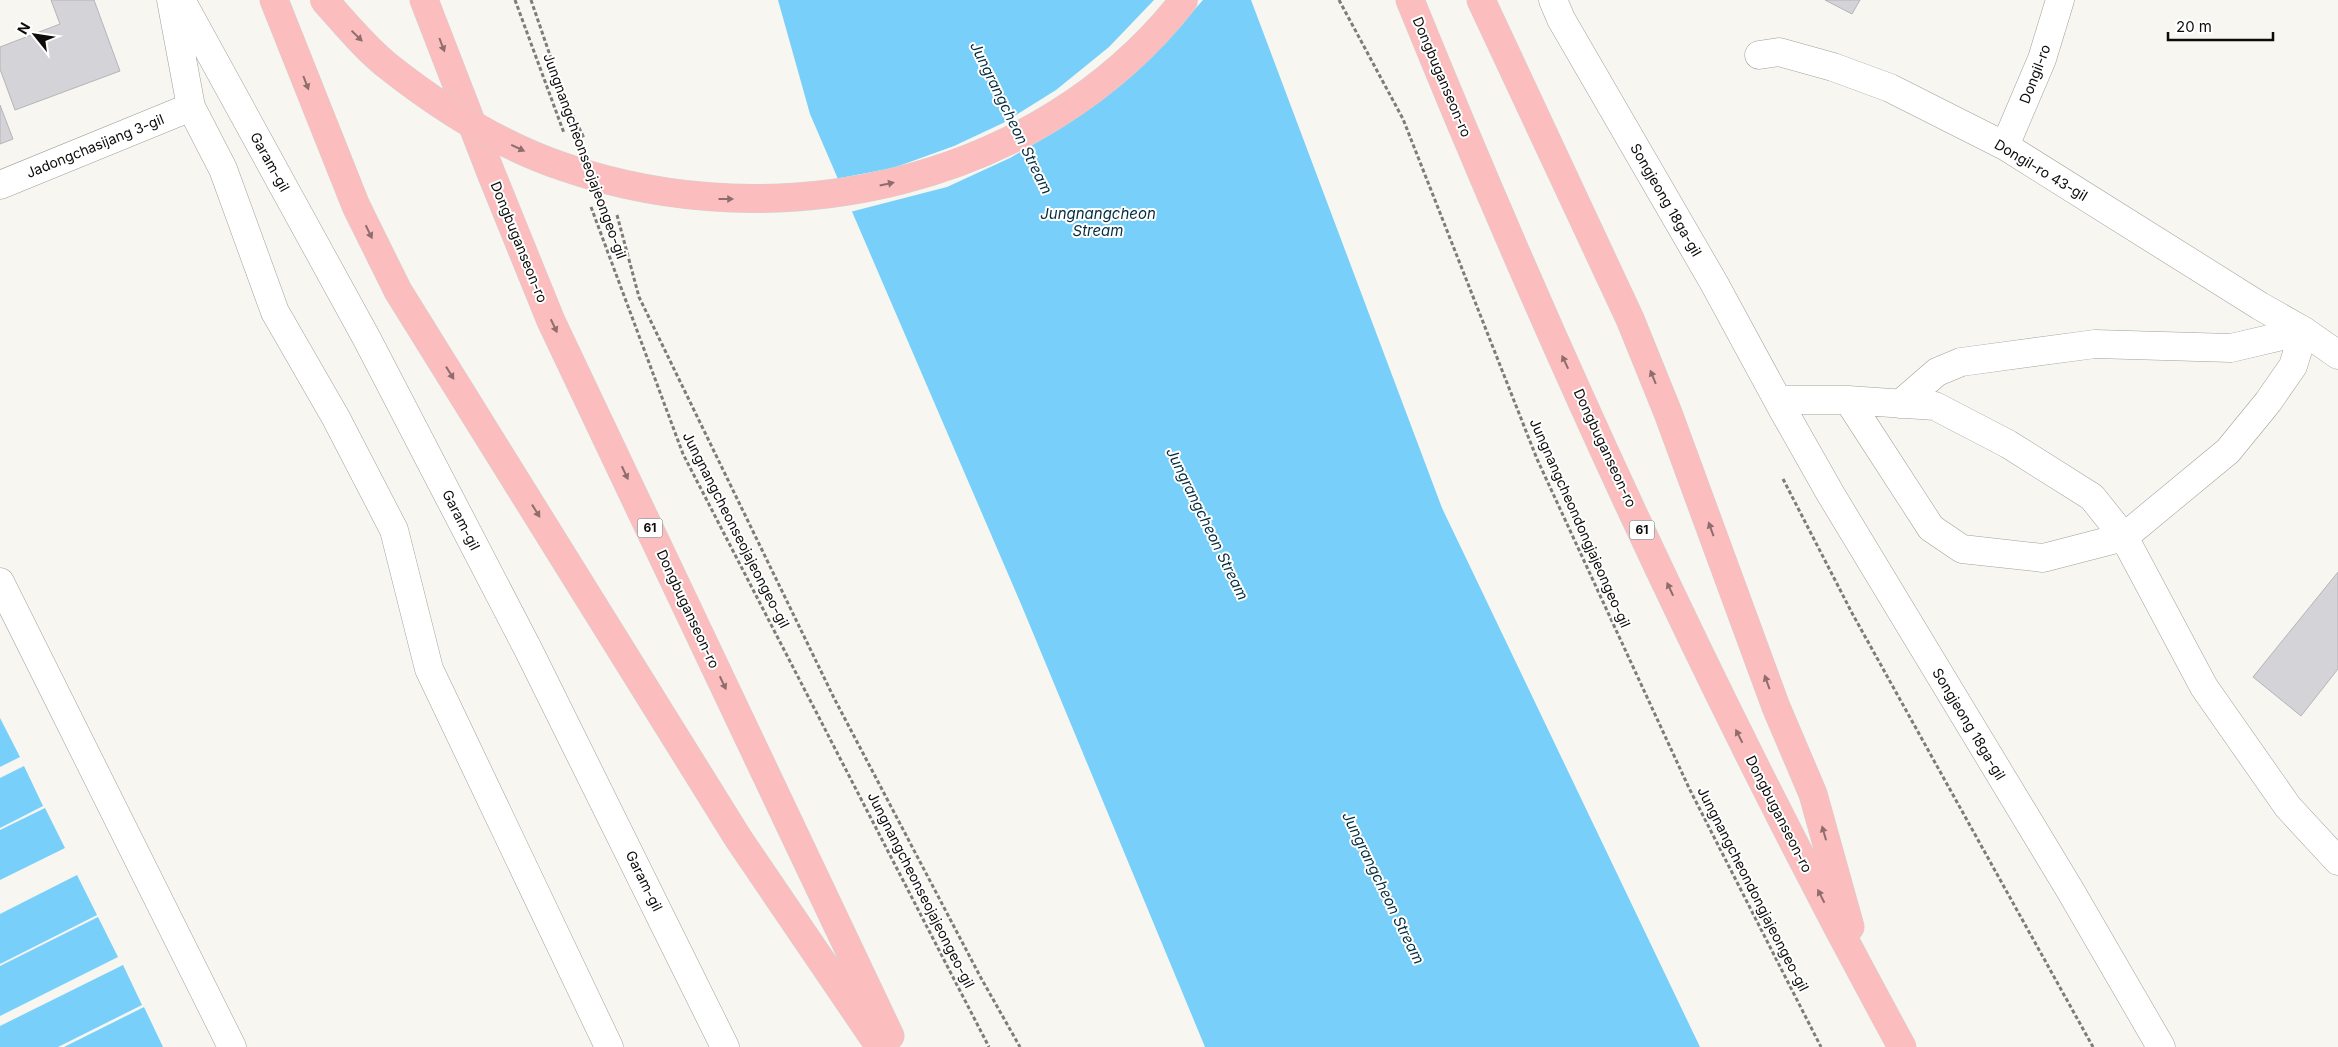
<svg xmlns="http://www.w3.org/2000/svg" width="2338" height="1047" font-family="Inter,sans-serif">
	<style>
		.water { fill: #77cffa }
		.pier { fill: #f7f6f1 }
		.building { fill: #d4d3d8; stroke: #b5b4b9 }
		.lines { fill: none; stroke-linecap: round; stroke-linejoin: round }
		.minor-casing { stroke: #a1a09b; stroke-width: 29 }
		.highway-casing { stroke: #d3d3d3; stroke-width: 29 }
		.path { stroke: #7d7c79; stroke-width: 3; stroke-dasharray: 4 2.5; stroke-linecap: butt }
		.minor { stroke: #fff; stroke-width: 28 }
		.highway { stroke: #fbbdbe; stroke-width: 28 }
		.highway-bridge-casing { stroke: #d3d3d3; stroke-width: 29; stroke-linecap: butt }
		.highway-bridge { stroke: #fbbdbe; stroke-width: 28 }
		.oneway { fill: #906d6d }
		.labels { text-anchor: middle; stroke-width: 4; stroke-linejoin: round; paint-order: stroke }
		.shield { fill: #fff; stroke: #565554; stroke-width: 1 }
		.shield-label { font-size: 12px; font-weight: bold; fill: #0d0c0b }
		.street-label { font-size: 14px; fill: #0d0c0b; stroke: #fff }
		.water-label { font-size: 15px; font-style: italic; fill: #042e3f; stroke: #fff }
	</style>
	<rect width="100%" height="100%" fill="#f7f6f1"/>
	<path class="water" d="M778,0H1251L1442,508L1700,1047H1205L1021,604L810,114Z
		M0,718L20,757L0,767Z
		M24,766L43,806L0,828V778Z
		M45,808L65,848L0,880V830Z
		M77,875L97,915L0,964V914Z
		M98,917L118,957L0,1016V966Z
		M123,965L142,1005L58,1047H0V1026Z
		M144,1007L163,1047H64Z"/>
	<path class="pier" d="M1154,0H1203L1159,49L1111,91L1058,130L1010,158L947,187L850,212L835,179L893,168L954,146L1003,123L1056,90L1109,47Z"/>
	<path class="building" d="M51,0H94L120,71L15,110L0,69V47L60,24Z
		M1825,0H1860L1852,14Z
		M0,105L13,139L0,144Z
		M2338,572V669L2301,716L2253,677Z"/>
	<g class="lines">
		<defs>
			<path id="minor" d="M171,0L191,107L223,169L275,312L336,418L394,530L429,669L609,1047
				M181,0L367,339L529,651L725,1047
				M1553,0L1561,19L1714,283L1783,410L1830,493L2070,890L2161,1047
				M1759,55L1779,52L1833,67L1890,88L2005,146L2260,306L2304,331L2338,355
				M2005,146L2042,59L2060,0
				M0,185L191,107
				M1778,400H1848L1935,406L2008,444L2092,497L2124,537L2204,687L2288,807L2338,861
				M1848,400L1931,528L1962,549L2043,558L2124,537L2228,451L2268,402L2293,366L2304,331
				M1900,404L1937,372L1961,362L2095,344L2231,348L2304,331
				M0,582L232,1047"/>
			<path id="highway" d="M274,0L356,206L398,291L738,838L880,1047
				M424,0L491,173L551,321L890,1036
				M1410,0C1555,357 1717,709 1902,1047
				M1481,0L1630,319L1668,413L1776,707L1813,794L1850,927"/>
		</defs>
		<use href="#minor" class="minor-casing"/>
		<use href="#highway" class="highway-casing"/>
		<path class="path" d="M515,0L564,133
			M531,0L565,99L584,138
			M1339,0L1403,119L1537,459L1689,788L1821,1047
			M591,207L683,454L989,1047
			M617,215L639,297L834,698L981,978L1020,1047
			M1783,479L1852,613L2093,1047"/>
		<use href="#minor" class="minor"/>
		<use href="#highway" class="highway"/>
		<defs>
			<path id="highway-bridge" d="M324,0C345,23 365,48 389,67C441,108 501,146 564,167C779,241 1040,184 1184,0"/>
		</defs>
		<use href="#highway-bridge" class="highway-bridge-casing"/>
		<use href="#highway-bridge" class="highway-bridge"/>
	</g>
	<defs><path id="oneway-solid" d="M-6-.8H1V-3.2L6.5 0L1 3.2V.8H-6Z" transform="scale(1.25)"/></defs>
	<g class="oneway">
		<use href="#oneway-solid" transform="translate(357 36) rotate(44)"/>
		<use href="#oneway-solid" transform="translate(442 45) rotate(69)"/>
		<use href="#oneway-solid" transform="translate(306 83) rotate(69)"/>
		<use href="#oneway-solid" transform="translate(518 148) rotate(25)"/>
		<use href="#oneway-solid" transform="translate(887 184) rotate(-12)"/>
		<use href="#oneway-solid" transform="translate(726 199)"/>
		<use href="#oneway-solid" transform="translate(369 232) rotate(64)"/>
		<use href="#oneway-solid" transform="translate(554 326) rotate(65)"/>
		<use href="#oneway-solid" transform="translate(1565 362) rotate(-115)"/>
		<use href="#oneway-solid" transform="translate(450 373) rotate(58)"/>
		<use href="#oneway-solid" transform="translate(1653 377) rotate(-112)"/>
		<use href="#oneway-solid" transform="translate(625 473) rotate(65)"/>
		<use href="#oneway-solid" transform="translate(536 511) rotate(58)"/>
		<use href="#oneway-solid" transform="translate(1711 529) rotate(-110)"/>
		<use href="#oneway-solid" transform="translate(1670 589) rotate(-115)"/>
		<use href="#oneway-solid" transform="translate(1767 682) rotate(-110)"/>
		<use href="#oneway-solid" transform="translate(723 683) rotate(65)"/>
		<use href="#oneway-solid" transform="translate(1739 736) rotate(-117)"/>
		<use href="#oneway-solid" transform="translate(1824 833) rotate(-106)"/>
		<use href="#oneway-solid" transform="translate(1821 896) rotate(-117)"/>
	</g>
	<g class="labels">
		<g class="shield">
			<rect x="637.5" y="518.5" width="25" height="19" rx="4"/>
			<rect x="1629.5" y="520.5" width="25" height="19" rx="4"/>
		</g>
		<g class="shield-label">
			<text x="650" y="532">61</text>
			<text x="1642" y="534">61</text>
		</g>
		<g class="street-label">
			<text transform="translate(2035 74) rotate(-69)" y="5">Dongil-ro</text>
			<text transform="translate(1442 77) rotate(67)" y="5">Dongbuganseon-ro</text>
			<text transform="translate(95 146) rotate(-22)" y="5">Jadongchasijang 3-gil</text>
			<text transform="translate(585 156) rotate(70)" y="5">Jungnangcheonseojajeongeo-gil</text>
			<text transform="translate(270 162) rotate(61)" y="5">Garam-gil</text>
			<text transform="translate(2041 170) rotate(31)" y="5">Dongil-ro 43-gil</text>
			<text transform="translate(1666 200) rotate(60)" y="5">Songjeong 18ga-gil</text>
			<text transform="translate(519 242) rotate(68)" y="5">Dongbuganseon-ro</text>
			<text transform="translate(1605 448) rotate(65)" y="5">Dongbuganseon-ro</text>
			<text transform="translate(461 520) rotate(63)" y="5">Garam-gil</text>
			<text transform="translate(1580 523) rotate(66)" y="5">Jungnangcheondongjajeongeo-gil</text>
			<text transform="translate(736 530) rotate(63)" y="5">Jungnangcheonseojajeongeo-gil</text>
			<text transform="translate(688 609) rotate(65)" y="5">Dongbuganseon-ro</text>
			<text transform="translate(1969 724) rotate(59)" y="5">Songjeong 18ga-gil</text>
			<text transform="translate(1779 814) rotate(63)" y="5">Dongbuganseon-ro</text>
			<text transform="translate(644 881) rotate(64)" y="5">Garam-gil</text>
			<text transform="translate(1753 889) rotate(63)" y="5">Jungnangcheondongjajeongeo-gil</text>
			<text transform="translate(921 890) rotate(63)" y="5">Jungnangcheonseojajeongeo-gil</text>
		</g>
		<g class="water-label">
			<text transform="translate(1011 118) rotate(64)" y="5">Jungrangcheon Stream</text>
			<text x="1098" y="219">Jungnangcheon<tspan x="1098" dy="17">Stream</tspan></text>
			<text transform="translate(1207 524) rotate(64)" y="5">Jungrangcheon Stream</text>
			<text transform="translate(1383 888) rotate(64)" y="5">Jungrangcheon Stream</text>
		</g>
	</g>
	<g transform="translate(35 35) rotate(300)" stroke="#ffffff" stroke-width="4" paint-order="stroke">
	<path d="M0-4L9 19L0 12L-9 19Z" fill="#0d0c0b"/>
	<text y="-8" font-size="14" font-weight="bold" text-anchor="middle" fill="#0d0c0b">N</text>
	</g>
	<path d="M2168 32v8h105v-8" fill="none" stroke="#0d0c0b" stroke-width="2.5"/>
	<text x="2176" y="32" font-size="15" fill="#0d0c0b" stroke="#ffffff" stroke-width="4" paint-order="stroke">20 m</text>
</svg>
